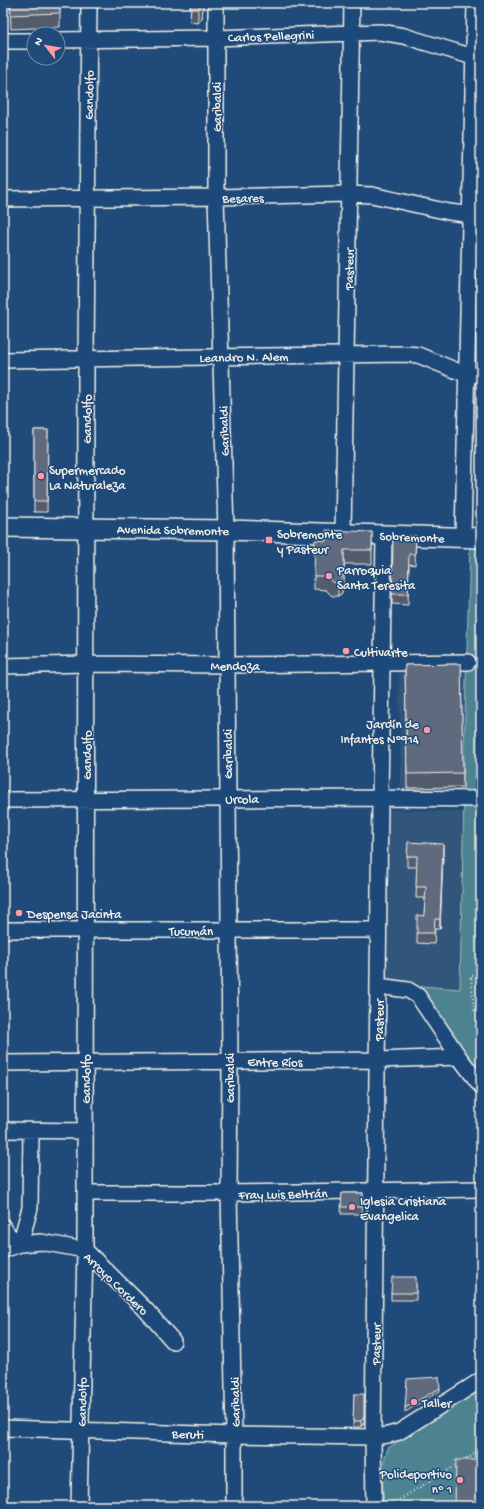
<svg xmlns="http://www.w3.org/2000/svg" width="484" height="1509" font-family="'Gochi Hand',sans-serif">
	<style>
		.built { fill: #32547c }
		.green { fill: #4e8391; stroke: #a1babc }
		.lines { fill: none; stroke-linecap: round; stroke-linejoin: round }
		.minor-casing { stroke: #f4f1e8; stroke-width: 18 }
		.major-casing { stroke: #f4f1e8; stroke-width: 22 }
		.path { stroke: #f4f1e8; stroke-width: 2; stroke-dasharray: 1 3; stroke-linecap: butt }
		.minor { stroke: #1f4a7a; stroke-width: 15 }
		.major { stroke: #1f4a7a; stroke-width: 19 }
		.wall { fill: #525c6d; stroke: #f4f1e8 }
		.shaded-wall { fill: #424b59; stroke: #f4f1e8 }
		.building { fill: #5f6b7f; stroke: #f4f1e8 }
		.poi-dot { fill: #ff9aa2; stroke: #1f4a7a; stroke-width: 1.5 }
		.labels { text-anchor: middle; stroke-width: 3; stroke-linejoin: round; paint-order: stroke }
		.street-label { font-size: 13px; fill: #f4f1e8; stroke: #1f4a7a }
		.poi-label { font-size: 13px; fill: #f4f1e8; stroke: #1f4a7a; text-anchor: start }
	</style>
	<rect width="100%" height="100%" fill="#1f4a7a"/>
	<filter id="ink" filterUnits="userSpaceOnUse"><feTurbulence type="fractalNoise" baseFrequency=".025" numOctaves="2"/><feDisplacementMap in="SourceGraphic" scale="8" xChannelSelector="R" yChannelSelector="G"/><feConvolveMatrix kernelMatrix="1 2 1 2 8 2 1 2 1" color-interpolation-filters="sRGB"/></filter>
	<g filter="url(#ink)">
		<path class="built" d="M467,669L463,787L464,793L401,790L399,673Z
			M386,809L464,812L460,990L383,982Z"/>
		<path class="green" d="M470,543H481V1074L465,1053L421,986L460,989L464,793L463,787Z
			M481,1389V1506H384C383,1487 380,1466 388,1448Z"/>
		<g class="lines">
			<defs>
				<path id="minor" d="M216,3V197L226,530L230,1061L229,1193L234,1435V1506
					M58,40L216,38L380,32L404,36L473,57L481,58
					M3,41H34
					M3,199L216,197L349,194L372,195L449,212L480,216
					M3,360L406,354L418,355L467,375H481
					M343,534L352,3
					M463,537L475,3
					M3,666L86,664L227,665L468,662
					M3,800L380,798L481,799
					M3,930H378
					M378,986L408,990L418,996L459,1057L481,1086
					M3,1063L378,1060L459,1057
					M3,1130L85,1131
					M85,1193H229L481,1189
					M3,1227L16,1245
					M20,1244L30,1208L31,1131
					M3,1250L20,1244L41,1242L85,1250L145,1309L173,1341
					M3,1428L234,1435L373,1437L388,1435L399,1432L481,1380
					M79,1506L85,1250L86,359L89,3
					M374,1506L373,1437L380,798L384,535"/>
				<path id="major" d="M3,527L226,530L481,538"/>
			</defs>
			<use href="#minor" class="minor-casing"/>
			<use href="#major" class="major-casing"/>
			<path class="path" d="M481,975L471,976L474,1011L481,1010
				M463,1461L481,1450
				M389,1506L458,1464"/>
			<use href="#minor" class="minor"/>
			<use href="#major" class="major"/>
		</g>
		<path class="wall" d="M10,3H60V27L11,29Z
			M191,3H203L202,18L198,23L190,22Z
			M34,430H48L47,512H34Z
			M372,532V564H344V588L342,589V593L338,596H332L326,590L314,589V576L326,541Z
			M416,536L415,565L409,564L408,605L392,604L393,538Z
			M461,664L463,787L407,788L405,665Z
			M443,854L440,929H435L434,944L417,943V933L424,916L425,898H416L417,867H407V856Z
			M342,1193H363L362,1214H341Z
			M416,1284V1300H391V1293Z
			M354,1394L364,1422L361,1427H353Z"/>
		<path class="shaded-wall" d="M203,3L202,18L198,23V9Z
			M344,550V588L342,589V593L338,596V583Z
			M443,844V854L440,929V919Z
			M440,1388V1391L405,1412V1408Z
			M364,1394V1422L361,1427V1421Z"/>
		<path class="building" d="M10,3H60V13L11,15Z
			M191,3H202V4L198,9H190Z
			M34,430H48L47,501H34Z
			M326,530L372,532V550H344V575H342V579L338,583L332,582L326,576H314L315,540L326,541Z
			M396,536H416L415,554H409L408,594H392L393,538Z
			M461,664L463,773L407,774L405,665Z
			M408,842L443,844L440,919H435L434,933H417V915L424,916L426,887H416L417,856H407Z
			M342,1193H363L362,1207H341Z
			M392,1277H416V1293H391Z
			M439,1377L440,1388L405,1408L407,1379Z
			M354,1394H364V1417L361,1421H353Z
			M456,1460H481V1506H455Z"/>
	</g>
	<g class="poi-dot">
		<circle cx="41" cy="476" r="4"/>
		<rect x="265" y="536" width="8" height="8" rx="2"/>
		<circle cx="329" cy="576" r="4"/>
		<circle cx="346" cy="651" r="4"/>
		<circle cx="427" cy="730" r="4"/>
		<circle cx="19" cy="913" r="4"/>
		<circle cx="352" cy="1207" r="4"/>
		<circle cx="414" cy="1402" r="4"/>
		<circle cx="460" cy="1480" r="4"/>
	</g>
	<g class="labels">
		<g class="street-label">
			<text transform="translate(271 35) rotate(-2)" y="5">Carlos Pellegrini</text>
			<text transform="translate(88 95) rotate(-89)" y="5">Gandolfo</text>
			<text transform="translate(216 107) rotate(-90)" y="5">Garibaldi</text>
			<text transform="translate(243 197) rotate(-1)" y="5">Besares</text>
			<text transform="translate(348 269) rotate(-89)" y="5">Pasteur</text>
			<text transform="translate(244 356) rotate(-1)" y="5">Leandro N. Alem</text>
			<text transform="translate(86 419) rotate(-90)" y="5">Gandolfo</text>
			<text transform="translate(223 431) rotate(-92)" y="5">Garibaldi</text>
			<text transform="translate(173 529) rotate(1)" y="5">Avenida Sobremonte</text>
			<text transform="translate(412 536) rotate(2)" y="5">Sobremonte</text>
			<text x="235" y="670">Mendoza</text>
			<text transform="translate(227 754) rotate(-90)" y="5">Garibaldi</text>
			<text transform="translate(86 755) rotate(-90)" y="5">Gandolfo</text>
			<text x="242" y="803">Urcola</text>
			<text x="191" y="935">Tucumán</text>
			<text transform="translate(378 1020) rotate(-90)" y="5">Pasteur</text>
			<text x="275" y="1066">Entre Ríos</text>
			<text transform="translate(229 1078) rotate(-90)" y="5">Garibaldi</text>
			<text transform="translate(85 1079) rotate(-90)" y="5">Gandolfo</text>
			<text transform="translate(283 1193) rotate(-1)" y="5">Fray Luis Beltrán</text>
			<text transform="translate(117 1283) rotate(44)" y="5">Arroyo Cordero</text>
			<text transform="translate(375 1344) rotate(-89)" y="5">Pasteur</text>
			<text transform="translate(81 1402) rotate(-89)" y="5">Gandolfo</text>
			<text transform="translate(234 1402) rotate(-91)" y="5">Garibaldi</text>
			<text transform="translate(188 1433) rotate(2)" y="5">Beruti</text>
		</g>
		<g class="poi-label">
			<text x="49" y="474">Supermercado<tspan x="49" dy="15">La Naturaleza</tspan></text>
			<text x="277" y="538">Sobremonte<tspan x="277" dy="15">y Pasteur</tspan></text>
			<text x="337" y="574">Parroquia<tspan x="337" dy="15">Santa Teresita</tspan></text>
			<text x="354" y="656">Cultivarte</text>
			<text x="419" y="728" text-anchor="end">Jardín de<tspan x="419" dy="15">Infantes Nº914</tspan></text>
			<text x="27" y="918">Despensa Jacinta</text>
			<text x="360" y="1205">Iglesia Cristiana<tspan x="360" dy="15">Evangelica</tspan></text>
			<text x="422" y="1407">Taller</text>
			<text x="452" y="1478" text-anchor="end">Polideportivo<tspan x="452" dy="15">nº 1</tspan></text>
		</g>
	</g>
	<rect width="484" height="1509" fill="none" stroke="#1f4a7a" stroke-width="16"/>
	<rect x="8" y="8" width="468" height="1493" fill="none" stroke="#f4f1e8" stroke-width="1.5" filter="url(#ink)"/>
	<g transform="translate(46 46) rotate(301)"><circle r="19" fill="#1f4a7a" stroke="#748da6"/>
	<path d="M0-3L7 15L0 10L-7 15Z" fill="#ff9aa2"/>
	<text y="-6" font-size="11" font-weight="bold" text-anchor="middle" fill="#f4f1e8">N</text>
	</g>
</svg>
